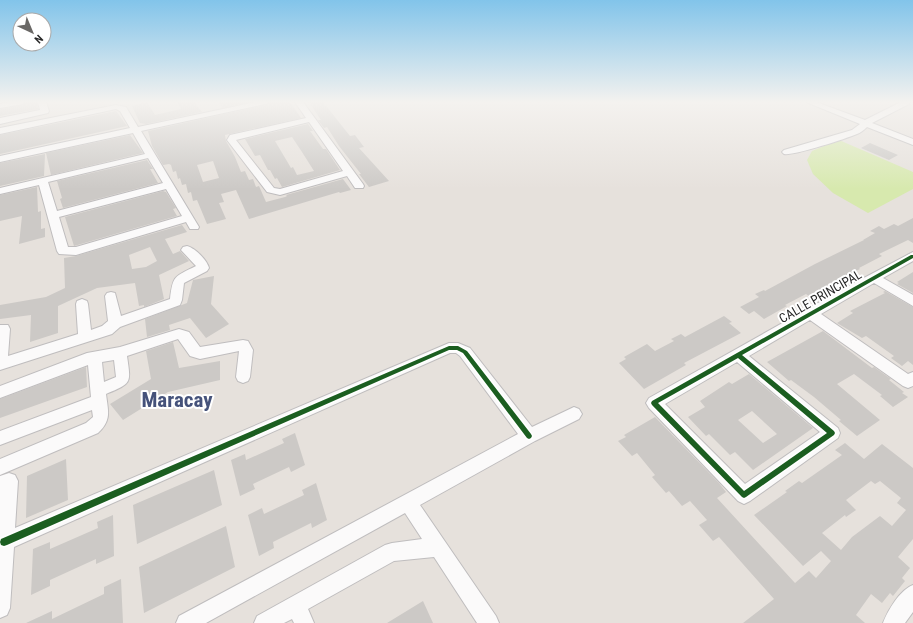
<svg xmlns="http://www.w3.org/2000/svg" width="913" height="623" font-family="'Roboto Condensed',sans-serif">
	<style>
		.pitch { fill: #d7e9ae }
		.building { fill: #ccc9c6; fill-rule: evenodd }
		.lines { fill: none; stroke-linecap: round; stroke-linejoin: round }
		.minor-casing { stroke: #bfbdbe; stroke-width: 2 }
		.minor { fill: #fbfafa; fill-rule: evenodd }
		.cycleway-casing { stroke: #fff; stroke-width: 3 }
		.cycleway { fill: #1b5e20; fill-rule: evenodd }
		.labels { text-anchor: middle; stroke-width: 4; stroke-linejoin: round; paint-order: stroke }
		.street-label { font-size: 13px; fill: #272727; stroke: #fff }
		.town-label { font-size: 21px; font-weight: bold; fill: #45527a; stroke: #fff }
	</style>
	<rect width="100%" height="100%" fill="#e6e1dc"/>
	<path class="pitch" d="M839,140L913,172V189L868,213L833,193L813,174L807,160L812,151Z"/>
	<path class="building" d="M25,102H37L38,109L0,116V109L23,105Z
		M147,102L155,115L181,109L177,102H194L202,112L146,124L140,123L132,106Z
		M219,102H251L222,108Z
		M270,102H290L301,118L225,135L226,141L235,157L241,172L245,171L249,180L253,179L256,187L259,186L266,202L285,197L287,196L286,195L343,179L351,190L340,193L339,192L249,219L236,190L221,194L224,202L219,203L226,219L207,224L197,200L193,201L191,192L188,193L186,184L182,185L180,178L178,179L176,171L173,172L171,165L169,164L163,165L152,146L148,131L265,105ZM213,161L219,178L203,182L197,165Z
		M309,102H323L350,136L355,135L364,147L359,148L389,181L369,187L359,174H361L339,146L327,127L324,128L318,120H321Z
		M116,111L127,126L0,154V135Z
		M308,124L313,131H310L323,149H326L340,170L282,187L277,178L275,179L270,170H268L260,155L255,156L245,139ZM292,137L302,152L314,171L297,175L293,167L291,168L275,141Z
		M130,135L143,153L51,175L46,153Z
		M870,143L898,155L889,160L861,148Z
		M45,154L44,176L0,186V163Z
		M147,160L153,169H150L158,183L63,208L60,199L62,198L57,181Z
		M37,187L38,212L41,211V229L45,228V237L19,244L22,216L0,221V195Z
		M163,191L166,192L176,208L173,209L177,216L74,246L65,217Z
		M913,218V243L908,240L879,254L882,256L859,268L860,269L844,277L847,279L838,283L836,282L810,297L806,294L785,305L787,306L764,319L754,311L749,314L740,307L759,297L755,294L764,290L765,291L815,264L864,240H863L875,233L870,231L879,226L884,229L894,224L898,226Z
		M182,225L187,232L165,239L173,254L180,251L189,261L159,275L164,299L144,307V305L139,306L135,283L97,288L58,306V333L30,342L31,315L0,319V305L46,297L65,288L64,258L76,256ZM150,247L157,261L146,267L132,269L129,255Z
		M913,272V293L897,284L899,283L897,282Z
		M214,276L211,304L229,324L206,338L190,318L169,325L170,330L147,337L145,319L187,303L193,280Z
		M885,291L913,307V365L908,361L902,366L891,358L894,356L866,336L862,338L837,323L853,313L850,311L885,293L883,292Z
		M724,316L732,322L729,323L741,333L684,363L686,365L644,389L619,363L626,359L624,357L647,344L655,351L674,341L671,339L681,334L685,337Z
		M823,331L872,368L874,367L891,379L889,380L904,392L902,393L908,397L893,407L880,396L882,395L854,374L837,384L880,420L857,436L839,421L841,420L814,397L791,380L789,381L767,362Z
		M173,342L179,368L220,361V380L168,392L123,420L110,404L151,379L146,351Z
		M86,367L87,387L0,418V399Z
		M749,374L813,428L753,470L735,452L730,455L709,434L706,436L688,417L705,407L700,401L729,382L732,384ZM752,411L777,434L763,443L738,420Z
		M655,417L719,483L726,492L717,498L795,583L809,571L816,578L831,561L821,551L803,566L754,515L787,492L785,491L799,481L802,483L842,455L835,450L845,443L864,459L882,444L913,468V539L898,557L910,568L902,578L905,581L893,596L890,593L882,603L871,594L856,615L865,623H743L774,599L719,537L713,541L699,525L707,520L690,501L682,506L669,491L666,493L652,477L655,475L637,453L632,456L618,441L626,437L624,435ZM871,481L875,484L880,481L901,498L897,503L906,510L892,526L880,516L852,537L841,550L822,533L845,515L846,517L856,510L846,500Z
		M295,433L305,465L291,472L289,467L253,484L255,489L240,496L231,460L245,454L246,460L284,443L282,439Z
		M66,459L68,500L26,518L27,476Z
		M214,470L222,505L137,544L133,505Z
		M316,483L327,520L312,528L311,523L273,542L274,548L259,556L248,515L262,508L264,514L304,495L302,490Z
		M113,515L114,556L96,564V559L50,580V586L31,595L33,549L50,542V549L98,528L97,522Z
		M226,526L235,567L144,613L139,567Z
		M121,579L123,623H26L52,611V619L104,594V587Z
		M423,601L433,623H387Z"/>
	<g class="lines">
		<defs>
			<path id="minor" d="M10,102H24L23,104L0,108V104Z
				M38,102H46L49,111L48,113L0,124V118L40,110Z
				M256,102H269L265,104L141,131L199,227L198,229H190L186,222L76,255L59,254L57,251L39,185L0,194V188L145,154L133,133L0,162V156L130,128L120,111L116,109L0,134V128L116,105L126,107L138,127ZM148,158L163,183L57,211L48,182ZM166,189L182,216L76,247H68L59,217Z
				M295,102H303L363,184L364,186L363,188H355L347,176L280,195L267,192L227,140L230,135L306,118ZM309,122L343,171L280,189L274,188L236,140Z
				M806,102H816L865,120L901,102H910L909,104L872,123L913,139V145L867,127C864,130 860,133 857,134C845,139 793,156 784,154L782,152L784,150L852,130L860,124Z
				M187,246C195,248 207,260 209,268L207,271L184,283L182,300L180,305L120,327L112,334L0,370V325H8L10,329L8,356L78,334L76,304L77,301L82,299L87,301L88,304L91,330L102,326L108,321L105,296L107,293L111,292L115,293L121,316L170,299C173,275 174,277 196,266L181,250L183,247Z
				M913,252V261L883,278L913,295V306L874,283L821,314L908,374L913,372V386L908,388L903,386L810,320L749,356L838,428L840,433L838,438L750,501L744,504L738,501L649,408L646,403L649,398L843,289ZM737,362L820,432L745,484L665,404Z
				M179,329L189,332L200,347L243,340L248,341L253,350L250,377L248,381L243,383L238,381L236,377L239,351L200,359L190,356L178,339L127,356C131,384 132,383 106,394C108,411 112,420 98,433L0,475V459L86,423L93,417L92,410L0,445V431L91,397L88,365L0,398V386L87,353L120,347ZM114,360L116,377L104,382L102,362Z
				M449,343H458L470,348L532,427L574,407L579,409L582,414L579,419L535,441L420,505L496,616L499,623H477L434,557L394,561L308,609L314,623H294L292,619L284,623H254L257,616L385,545L392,543L422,539L405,513L206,623H176L179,616L518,434L460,356L456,353H450L14,547L10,608L7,615L0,618V476L9,473L15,475L18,481L15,528Z
				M913,585V612L905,623H883C888,610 900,590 913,585Z"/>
		</defs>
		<use href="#minor" class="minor-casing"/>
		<use href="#minor" class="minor"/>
		<defs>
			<path id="cycleway" d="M911,255H913V258L742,355L834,431L835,433L834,435L746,497L744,498L742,497L652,405L651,403L652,401ZM738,358L827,433L744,491L658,403Z
				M449,346H458L467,351L531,434L532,436L531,438L529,439L527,438L463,353L457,350H449L7,545L4,546L1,545L0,542L1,539Z"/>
		</defs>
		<use href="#cycleway" class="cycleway-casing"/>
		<use href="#cycleway" class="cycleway"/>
	</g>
	<linearGradient id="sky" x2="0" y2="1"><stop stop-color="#82c4ea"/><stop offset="0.54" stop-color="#f4f2ef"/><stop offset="1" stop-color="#f4f2ef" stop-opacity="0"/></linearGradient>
	<rect width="913" height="189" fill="url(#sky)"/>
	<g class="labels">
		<g class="street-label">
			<text transform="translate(820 296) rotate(-30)" y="5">CALLE PRINCIPAL</text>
		</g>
		<g class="town-label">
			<text x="177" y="407">Maracay</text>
		</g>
	</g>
	<g transform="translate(32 32) rotate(136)"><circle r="19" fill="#ffffff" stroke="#a9a9a9"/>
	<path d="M0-3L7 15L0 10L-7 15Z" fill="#6a6866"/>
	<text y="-6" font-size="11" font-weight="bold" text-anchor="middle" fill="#272727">N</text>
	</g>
</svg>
